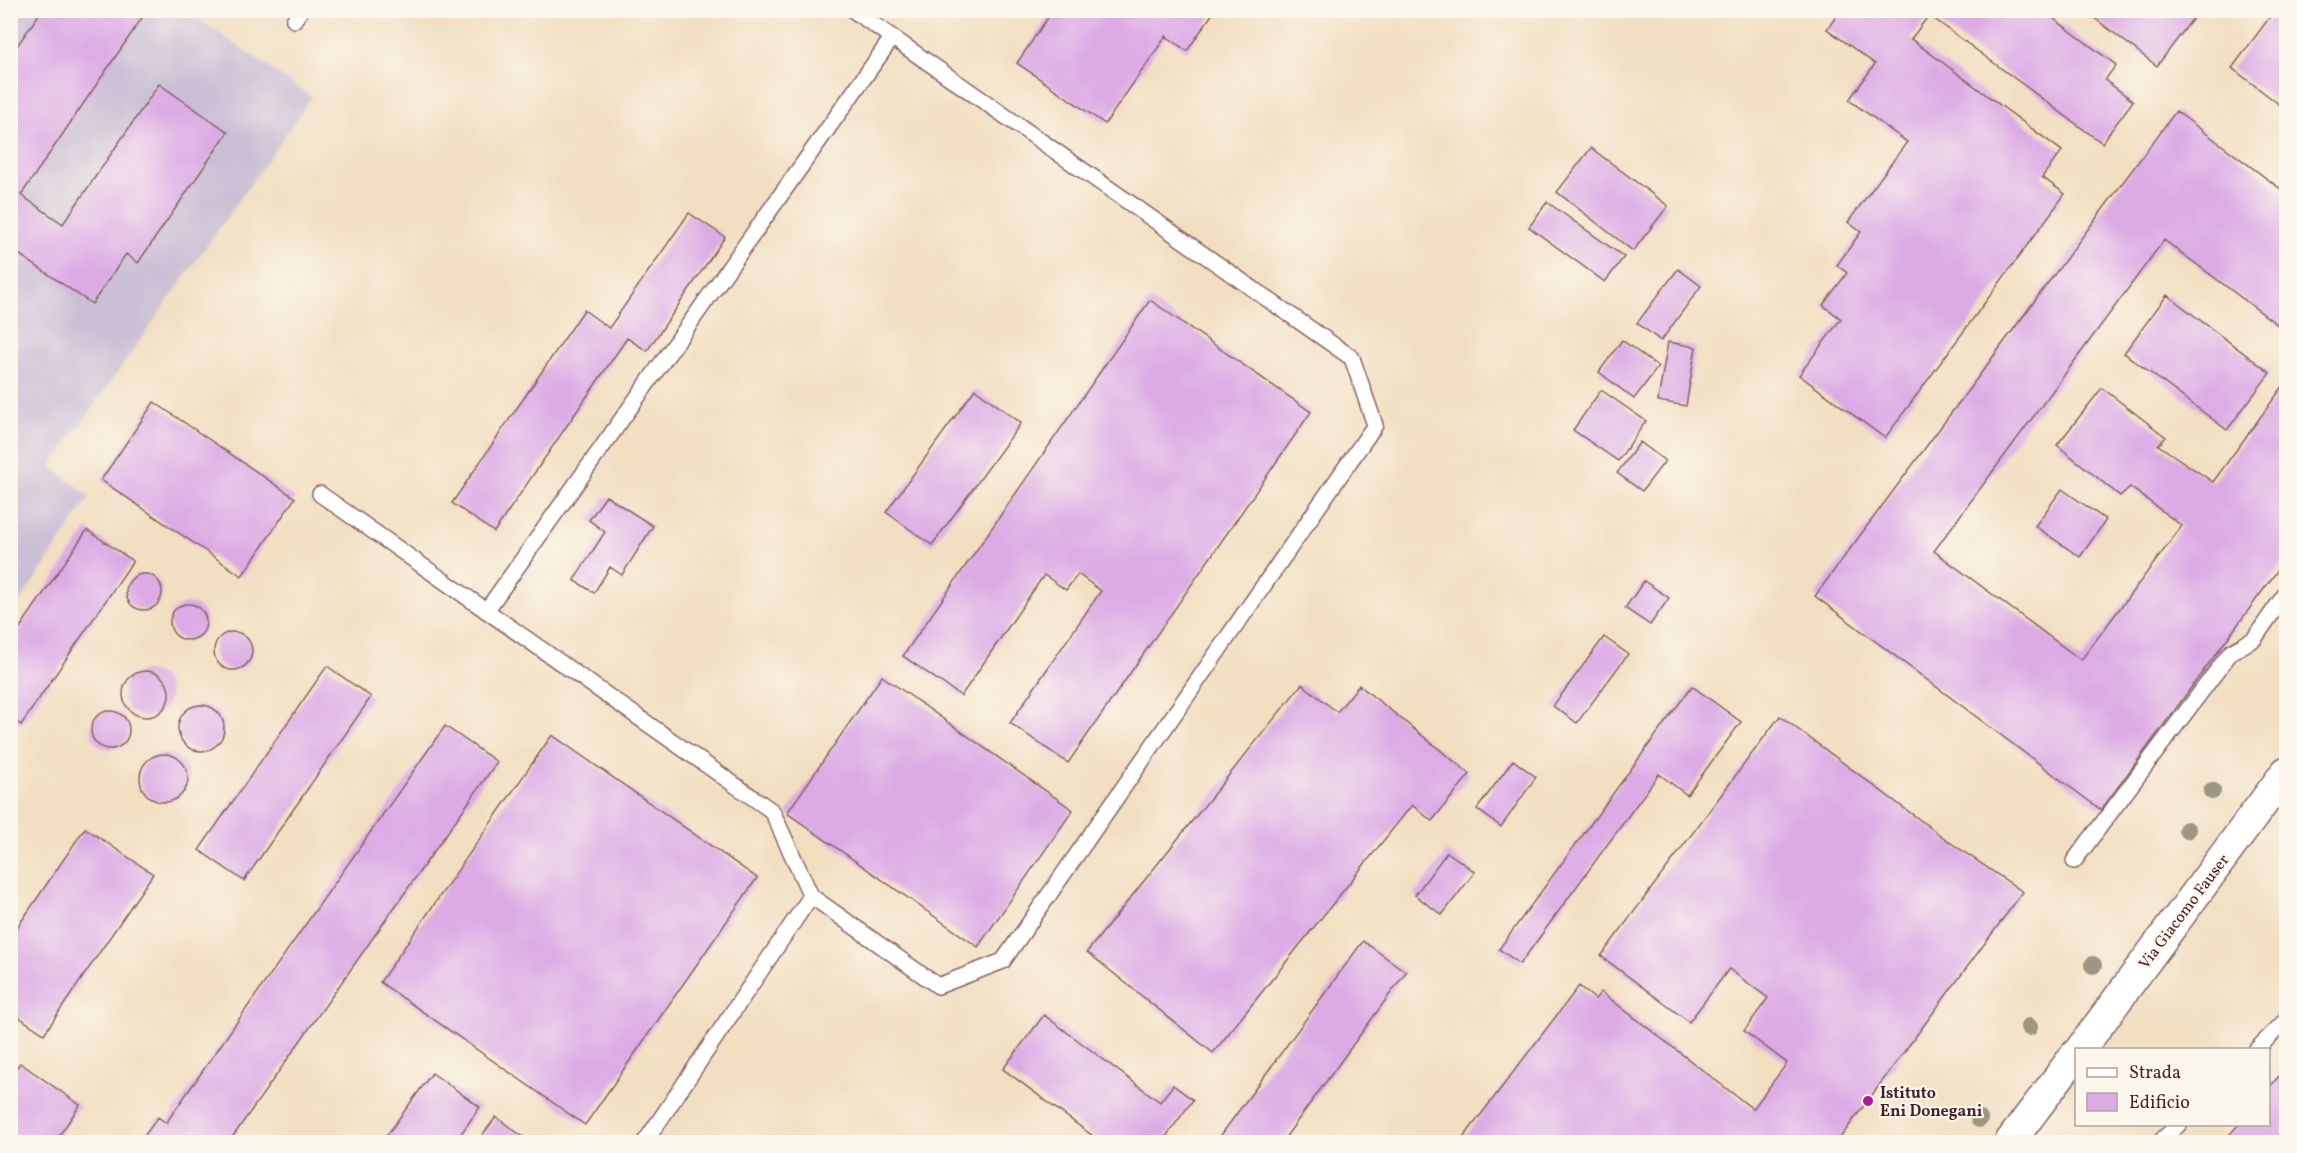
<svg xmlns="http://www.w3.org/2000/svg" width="2297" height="1153" font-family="Vollkorn,serif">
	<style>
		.industrial { fill: #cbbfd5 }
		.building { fill: #dcaae5 }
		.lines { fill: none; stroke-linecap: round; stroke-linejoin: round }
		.lane-casing { stroke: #856260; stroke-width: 18 }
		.street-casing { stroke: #856260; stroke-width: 33 }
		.lane { stroke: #fff; stroke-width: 15 }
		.street { stroke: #fff; stroke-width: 30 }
		.tree { fill: #9d9682 }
		.poi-dot { fill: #b5179e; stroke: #fbf7ec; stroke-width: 2 }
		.labels { text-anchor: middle; stroke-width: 4.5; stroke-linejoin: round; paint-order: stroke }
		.street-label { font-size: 16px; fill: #4a1f2b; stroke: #fbf7ec }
		.poi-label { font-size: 16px; font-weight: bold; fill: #4a1f2b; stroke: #fbf7ec; text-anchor: start }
	</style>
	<rect width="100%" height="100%" fill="#fbf7ec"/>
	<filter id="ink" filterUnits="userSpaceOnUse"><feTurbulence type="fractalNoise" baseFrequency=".0167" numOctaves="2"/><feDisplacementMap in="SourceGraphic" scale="12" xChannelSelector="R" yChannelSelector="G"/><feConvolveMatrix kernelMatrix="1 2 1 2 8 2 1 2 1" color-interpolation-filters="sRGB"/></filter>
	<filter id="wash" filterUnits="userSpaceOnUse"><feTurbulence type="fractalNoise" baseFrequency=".008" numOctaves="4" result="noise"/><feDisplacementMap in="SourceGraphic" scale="24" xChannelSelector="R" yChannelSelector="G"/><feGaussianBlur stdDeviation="1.35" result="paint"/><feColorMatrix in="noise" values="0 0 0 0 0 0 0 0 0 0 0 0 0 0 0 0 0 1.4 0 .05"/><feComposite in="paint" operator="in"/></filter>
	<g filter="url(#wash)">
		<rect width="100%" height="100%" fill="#f2dec1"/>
		<path class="industrial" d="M11,11H187L312,97L51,466L90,497L11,615Z"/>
		<g id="blocks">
			<path class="building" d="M42,10H131L142,18L21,195L63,224L159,84L228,132L138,263L126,254L92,304L10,248V56Z
				M1053,10H1215L1187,51L1166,36L1105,124L1017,63Z
				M1841,10H2042L2116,65L2105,80L2133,101L2102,143L1929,15L1911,39L2062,151L2042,177L2065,194L1885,438L1799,375L1841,319L1823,305L1847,273L1837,265L1861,232L1848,222L1907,142L1849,100L1875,64L1827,29Z
				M2084,10H2185L2194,17L2157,66Z
				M2275,10H2286V96L2280,105L2232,68Z
				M2176,111L2286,193V331L2164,240L1934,551L2081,660L2182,526L2130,487L2120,496L2057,445L2102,388L2166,437L2158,445L2213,482L2286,382V559L2101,810L1815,596Z
				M1591,148L1668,206L1633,251L1557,192Z
				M1547,202L1624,257L1605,282L1529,227Z
				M689,213L725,237L647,351L627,338L494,532L452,503L584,310L609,328Z
				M1678,269L1701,286L1661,341L1637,323Z
				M2167,295L2270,373L2227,430L2124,353Z
				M1150,300L1311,412L1068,763L1010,723L1101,591L1078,574L1066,590L1044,575L961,696L903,656Z
				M1622,340L1658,367L1634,399L1599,372Z
				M1668,342L1696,347L1686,406L1658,401Z
				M975,389L1021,423L932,545L886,512Z
				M1601,390L1646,421L1618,461L1573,430Z
				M154,402L295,498L242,576L101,480Z
				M1640,442L1665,461L1642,491L1617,473Z
				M2062,489L2106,520L2080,557L2035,526Z
				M606,496L653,526L622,575L610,567L594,593L574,580L605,532L589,520Z
				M87,530L133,561L21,725L10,718V642Z
				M126 592a18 18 0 1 1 36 0a18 18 0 1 1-36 0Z
				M1644,581L1669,598L1650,625L1625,608Z
				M170 622a18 18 0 1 1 36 0a18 18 0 1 1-36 0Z
				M214 651a19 19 0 1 1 38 0a19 19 0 1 1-38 0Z
				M1604,637L1628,654L1577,723L1553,706Z
				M327,666L371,697L244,881L199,850Z
				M123 694a23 23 0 1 1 46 0a23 23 0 1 1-46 0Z
				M882,676L1073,810L978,947L787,813Z
				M1302,684L1337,712L1359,685L1470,774L1432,821L1412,805L1213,1053L1087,952Z
				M1692,686L1741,722L1687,795L1659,774L1520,964L1499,949Z
				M178 728a23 23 0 1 1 46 0a23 23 0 1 1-46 0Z
				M91 730a19 19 0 1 1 38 0a19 19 0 1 1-38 0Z
				M1780,716L1951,843L2023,892L1837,1142H1460L1579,986L1595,999L1601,992L1753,1109L1787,1063L1744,1031L1768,998L1729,969L1689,1022L1601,956Z
				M445,726L497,762L229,1142H140L158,1117L166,1123Z
				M552,735L757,878L585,1125L380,982Z
				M140 778a24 24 0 1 1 48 0a24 24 0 1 1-48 0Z
				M1513,760L1536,777L1501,827L1477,809Z
				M85,828L153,874L44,1034L10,1011V938Z
				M1447,852L1475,872L1442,915L1415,895Z
				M1363,941L1406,972L1282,1142H1216Z
				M1044,1015L1160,1102L1173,1085L1193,1100L1162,1142H1101L1003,1069Z
				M20,1063L80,1105L55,1142H10V1077Z
				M2286,1068V1142H2223L2239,1124H2268V1089Z
				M432,1073L480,1107L455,1142H382Z
				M496,1117L530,1142H477Z"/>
		</g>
	</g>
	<g filter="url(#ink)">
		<use href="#blocks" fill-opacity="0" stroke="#856260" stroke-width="1.5"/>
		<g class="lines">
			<defs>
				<path id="lane" d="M294,20L301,10
					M320,494L772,811L811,896
					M486,611L892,38
					M2074,861L2231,652L2254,639L2286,593
					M2256,1050L2286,1020
					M645,1142L811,896L938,986L1003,961L1375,425L1352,358L853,10
					M2160,1142L2179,1124"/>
				<path id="street" d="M2080,1050L2286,772
					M2010,1142L2076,1054"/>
			</defs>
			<use href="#lane" class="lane-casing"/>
			<use href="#street" class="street-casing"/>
			<use href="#lane" class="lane"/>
			<use href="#street" class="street"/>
		</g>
		<g class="tree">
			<circle cx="2212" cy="791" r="9"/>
			<circle cx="2187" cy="830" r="9"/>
			<circle cx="2093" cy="965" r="9"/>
			<circle cx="2029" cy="1027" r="9"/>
			<circle cx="1979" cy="1119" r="9"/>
		</g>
	</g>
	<circle class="poi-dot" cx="1868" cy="1101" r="6"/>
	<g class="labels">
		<g class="street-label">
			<text transform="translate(2183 911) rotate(-53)" y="6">Via Giacomo Fauser</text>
		</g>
		<g class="poi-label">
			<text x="1880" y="1098">Istituto<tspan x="1880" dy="18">Eni Donegani</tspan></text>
		</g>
	</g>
	<rect width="2297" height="1153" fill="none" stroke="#fbf7ec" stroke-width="36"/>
	<rect x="2075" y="1048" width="195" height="78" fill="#fbf7ec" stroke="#b4a19f" stroke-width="1.5"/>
	<rect x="2087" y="1068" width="30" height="9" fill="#ffffff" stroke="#b4a19f" stroke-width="1.5"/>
	<text x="2129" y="1078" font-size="18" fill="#4a1f2b">Strada</text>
	<rect x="2087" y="1093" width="30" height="18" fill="#dcaae5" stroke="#b4a19f" stroke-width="1.5"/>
	<text x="2129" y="1108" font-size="18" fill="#4a1f2b">Edificio</text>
</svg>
